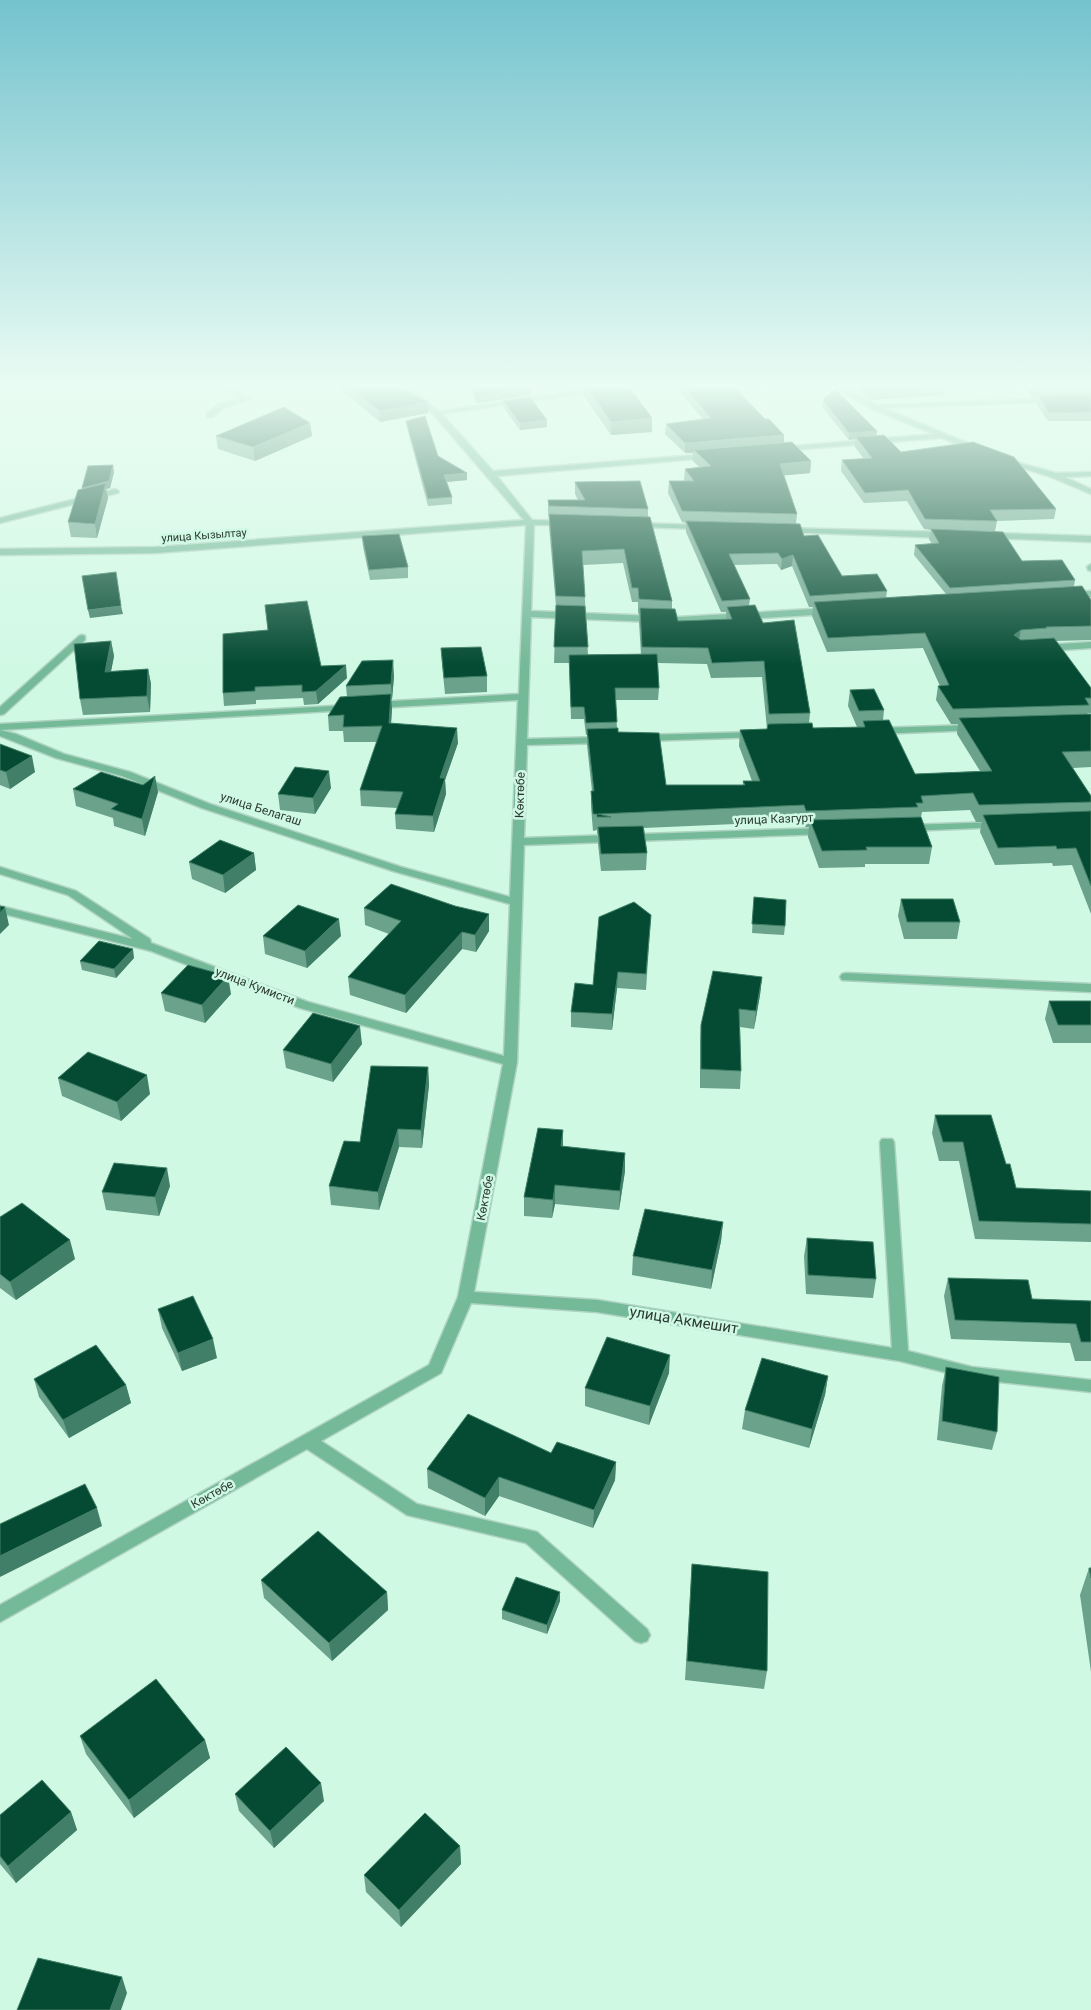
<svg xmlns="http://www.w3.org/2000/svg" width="1091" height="2010" font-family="Roboto,sans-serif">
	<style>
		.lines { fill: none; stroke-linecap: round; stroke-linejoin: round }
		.minor-casing { stroke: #afd3c1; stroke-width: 3 }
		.minor { fill: #74b998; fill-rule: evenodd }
		.wall { fill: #6aa28c; fill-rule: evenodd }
		.shaded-wall { fill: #427f68 }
		.building { fill: #054b33; stroke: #427f68 }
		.labels { text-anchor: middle; stroke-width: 5; stroke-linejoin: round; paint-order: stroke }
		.far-street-label { font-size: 11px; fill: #2b3b33; stroke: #d0f9e4 }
		.street-label { font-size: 12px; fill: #2b3b33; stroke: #d0f9e4 }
		.near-street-label { font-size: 15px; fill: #2b3b33; stroke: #d0f9e4 }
	</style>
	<rect width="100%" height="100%" fill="#d0f9e4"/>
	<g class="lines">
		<defs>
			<path id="minor" d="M219,384H227L250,399L224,408L213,417H207V413L218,404L240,398Z
				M398,384H405L439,411L625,384H643L639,386L442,414L493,471L708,454L712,456L708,458L497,476L532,520L566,521L570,523L566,525H534L531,611L679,617L829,608L834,611L829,614L679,623L531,617L527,739L604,737L609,740L604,743L527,745L524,838L826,828L831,831L826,834L524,845L517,1062L474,1292L597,1300L892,1348L880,1142L882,1139H892L894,1142L908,1351L972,1367L1091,1380V1392L972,1379L900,1361L597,1312L471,1303L441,1373L321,1441L417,1504L537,1532L647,1629L650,1635L647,1641L641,1643L635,1641L526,1543L407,1515L307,1449L0,1622V1605L429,1365L458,1297L503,1064L300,1008L151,951L0,913V906L133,939L68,895L0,874V867L76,891L150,939L151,943L308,1002L504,1056L510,904L393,871L202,808L122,776L56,758L0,736V724L352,705L354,707L349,710L0,730L16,734L64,754L130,772L210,804L401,867L510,897L518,700L376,708L371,705L376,702L519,694L526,525L156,553L0,555V549L156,547L524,520L434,415Z
				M829,384H838L877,405L1055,398L1059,400L1055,402L884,408L979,448V452H976L942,438L780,451L779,449L783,447L933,434L872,409Z
				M1002,458L1056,473L1091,472V476L1065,477L1091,489V494L1051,477L1002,462Z
				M115,489L119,491L118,493L0,523V518Z
				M633,523L701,525L705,527L701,529L636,527L632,525Z
				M783,528L946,532L950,535L946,538L786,532L782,530Z
				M991,533L1091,536V542L988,538L987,536Z
				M1091,564V571L1088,570L1087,567Z
				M1091,591V597L1071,598L1067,595L1071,592Z
				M82,635L85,636V640L4,714L0,715V707L79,636Z
				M1091,642V648L1045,651L1040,648L1045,645Z
				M974,725L979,728L978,730L876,734L871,731L876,728Z
				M757,732L762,735L761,737L644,741L639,738L644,735Z
				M998,822L1003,825L1002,827L908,831L903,828L908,825Z
				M846,973L1091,984V992L842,980L840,977L842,974Z"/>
		</defs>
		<use href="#minor" class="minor-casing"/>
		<use href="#minor" class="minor"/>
	</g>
	<path class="wall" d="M334,384H392L428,413L380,422Z
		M470,384H529L532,388V395L476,403Z
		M576,384H627L652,418V432L611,435L584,396V388L579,389Z
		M673,384H731L784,442L811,461L810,473L784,475L797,514L796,524L804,536L842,576L887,591L886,598L946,594L914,555L915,545L932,544L929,539L931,530L924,529L907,501L864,503L841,471L842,460L864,459L855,447V439L849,440L822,407L823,400L877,431L876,435L901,452L1056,509L1054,519L997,521L995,531L1022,561L1075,580L1074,586L1091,600V640L1056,641L1091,688V713H1088L1087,714H1091V767L1073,768L1091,796V914L1072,865L1053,866L1052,863L995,865L980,832L982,822H976L970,810L922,812L921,817L932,847L929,864H865V867L819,868L808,837L809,827H805L802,821L644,828L647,853L646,870L601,871L598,844V834H597V830L593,831L591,807V791H592L587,745V735H586L584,719H571L569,663H554L556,606L549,527V519L548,512V500H578L575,494V482L648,509V517L672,601V609L678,621L726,620V612H721L686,532V523L682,522L668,493L669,481H685L684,480L685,469L699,467L693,461V453H685L665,434L666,424L703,419ZM623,563L632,602H638V613L639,614V623L641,654L588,655L583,565ZM777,564L781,570L792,566L809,607H813L812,616L827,652L923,648L940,686H938L936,700L951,724H958L957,734L980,771L915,774L883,720L884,710L850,690L848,706L857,727L813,728L809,723L810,713L763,623L749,605L750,599L734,565ZM658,663L707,664L711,678L762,677L767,729L740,730L739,746L752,781H743V785H666L618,732L617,728L615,700H658L659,688Z
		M859,384H948H943L946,388L945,395L871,400L863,395Z
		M1026,384H1091V421H1048L1037,405L1038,397H1032L1025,387Z
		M503,401L547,427L520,430L503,407Z
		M406,421L438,456L467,480L447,482L452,497V504L428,506L407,428Z
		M310,423L312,436L255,461L218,449L216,436Z
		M114,472L110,488L106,489L108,498L97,538L71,537L68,522L82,489Z
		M362,536L408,567V578L370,580L363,547Z
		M265,605L321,666L347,678L318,704L304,705L303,698L256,700V704L224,706L223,693L268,630Z
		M111,641L114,656L111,671L148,669L151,684L150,712L83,715L80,699Z
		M441,648L487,676V692L445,694L442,664Z
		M394,676L392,699L391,700L392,709L391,723L458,743L445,780L446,794L434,832L396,829L395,814L397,808L361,806L360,790L377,742H344L343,731H329L328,716L347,697L346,686Z
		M0,744L35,772L10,789L0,785Z
		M143,785L158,792L145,836L114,826L113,818L76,806L73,789Z
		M331,788L315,814L280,810L278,794Z
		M254,853L256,870L225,893L192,879L189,862Z
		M754,897L785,926L784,935L752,933Z
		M901,899L960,922L957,939H904L898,916Z
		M364,908L489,931L476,952L462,949L406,1013L350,995L348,977L389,934L365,925Z
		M651,915L646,990L617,988L612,1030L571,1027V1012Z
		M263,936H341L307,968L265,954Z
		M134,958L116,978L82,970L80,961Z
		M762,977L760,995L754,1029L740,1027L741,1071L740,1089L700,1088V1043L701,1025Z
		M161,993L231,994L205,1023L165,1011Z
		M1049,1001H1091V1043H1053L1045,1019Z
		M362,1044L333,1082L286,1068L283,1050Z
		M428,1067L429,1085L422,1148L399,1147L379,1210L331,1205L329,1186L360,1142Z
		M58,1078L150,1094L121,1121L62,1096Z
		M935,1115L1006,1164L1016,1188L1091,1191V1242L975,1239L959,1161H939L932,1133Z
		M563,1146L625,1171L619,1210L555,1204L552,1218L524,1216V1197Z
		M170,1186L159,1216L106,1210L102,1192Z
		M0,1217L75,1259L16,1300L0,1288Z
		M723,1222L721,1241L711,1289L632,1275L633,1256Z
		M807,1238L876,1279L873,1298L806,1294L804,1256Z
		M948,1278L1032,1299L1091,1301V1361H1075L1070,1343L951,1339L944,1296Z
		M158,1309L217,1358L182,1371L162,1328Z
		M946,1367L997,1432L992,1450L937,1440L942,1386Z
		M669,1373L649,1425L585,1406V1388Z
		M828,1376L825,1395L809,1448L742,1429L745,1410Z
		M34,1379L126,1385L131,1403L69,1438L39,1397Z
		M551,1453L616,1462L615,1480L593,1528L499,1496L485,1516L428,1488L427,1469Z
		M692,1564L767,1671L764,1689L685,1680Z
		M1089,1568H1091V1672L1080,1595Z
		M261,1580L387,1592L388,1610L332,1661L264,1598Z
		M560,1601L547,1634L502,1619V1610Z
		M80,1736L205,1740L210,1758L134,1818L86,1754Z
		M235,1794L324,1801L274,1848L239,1811Z
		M71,1812L77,1830L16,1883L0,1864V1815Z
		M460,1846L461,1864L401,1927L366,1892L364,1875Z"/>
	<path class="shaded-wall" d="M579,384H584V388L579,389Z
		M532,388V395L476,403V397Z
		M428,402V413L380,422V411Z
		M652,418V432L611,435V422Z
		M547,420V427L520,430V423Z
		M310,423L312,436L255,461L253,447Z
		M877,431L876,438L856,437L855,439L849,440V433Z
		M784,435V445L694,450L693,453H685V443Z
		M811,461L810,473L779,476L780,464Z
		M113,465L114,472L110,488L106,489L108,498L97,538L95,524L83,495L82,488Z
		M467,473V480L445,482L444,475Z
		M793,555L792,566L781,570L782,559Z
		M121,606L123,614L90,618L88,610Z
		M1021,630L1018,644L1014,635Z
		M111,641L114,656L108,687L105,672Z
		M393,660L394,676L392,699L391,684Z
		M346,665L347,678L318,704L316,691Z
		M148,669L151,684L150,712L147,696Z
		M391,694L392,709L390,738L389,723Z
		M457,728L458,743L445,780L446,794L434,832L433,816L440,778Z
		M32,756L35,772L10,789L6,772Z
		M329,771L331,788L315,814L313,798Z
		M155,776L158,792L145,836L142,819Z
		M254,853L256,870L225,893L223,875Z
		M5,907L9,925L0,934V913Z
		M489,914V931L476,952L475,935Z
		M339,919L341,936L307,968L305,951Z
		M462,932V949L406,1013L405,995Z
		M133,949L134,958L116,978L114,969Z
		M618,972L617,988L612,1030V1014Z
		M228,976L231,994L205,1023L202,1005Z
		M762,977L760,995L754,1029L756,1011Z
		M360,1026L362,1044L333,1082L331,1064Z
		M428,1067L429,1085L422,1148L421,1130Z
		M147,1075L150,1094L121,1121L117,1102Z
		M398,1129L399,1147L379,1210L378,1192Z
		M563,1130V1148L561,1146Z
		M625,1153V1171L619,1210L620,1191Z
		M167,1168L170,1186L159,1216L155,1197Z
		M555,1185V1204L552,1218L553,1200Z
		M723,1222L721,1241L711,1289L712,1270Z
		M70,1240L75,1259L16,1300L10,1282Z
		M213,1339L217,1358L182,1371L178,1353Z
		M670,1355L669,1373L649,1425L650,1406Z
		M828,1376L825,1395L809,1448L812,1429Z
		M126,1385L131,1403L69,1438L63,1420Z
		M616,1462L615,1480L593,1528L594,1510Z
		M499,1477V1496L485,1516V1498Z
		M97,1508L102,1526L0,1577V1556Z
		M387,1592L388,1610L332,1661L329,1643Z
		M560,1592V1601L547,1634V1625Z
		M205,1740L210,1758L134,1818L129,1800Z
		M321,1783L324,1801L274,1848L270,1831Z
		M71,1812L77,1830L16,1883L8,1866Z
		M460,1846L461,1864L401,1927L399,1910Z
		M122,1977L127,1993L121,2010H110Z"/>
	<path class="building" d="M346,384H392L428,402L380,411Z
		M472,384H529L532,388L476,397Z
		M585,384H627L652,418L611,422Z
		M682,384H731L765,419H769L784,435L685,443L666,424L711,418Z
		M862,384H943L946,388L872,392L864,388Z
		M1031,384H1091V387L1034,389Z
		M835,389L877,431L849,433L823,400Z
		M1091,394V412L1049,413L1039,396Z
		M530,397L547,420L520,423L503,401Z
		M284,407L310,423L253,447L216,436Z
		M425,416L438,456L467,473L444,475L452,497L428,499L406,421Z
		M884,435L901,452L973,442L1014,457L1056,509L990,510L997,521L925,519L908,490L865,493L842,460L872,458L856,437Z
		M792,442L811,461L780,464L797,514L682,511L669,481H694L685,469L711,466L694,450Z
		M113,465L109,481L82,488L88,466Z
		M640,481L648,509L549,506L548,500H585L575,482Z
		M106,483L95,524L68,522L78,490Z
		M549,514L650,517L672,601L639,599L638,588H632L624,549L582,551L585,597L556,596Z
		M686,521L800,524L804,536L818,535L842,576L877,574L887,591L810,596L793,555L782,559L778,553L729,554L750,599L722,601Z
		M931,529L1003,532L1022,561L1062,560L1075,580L950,588L915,545L939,543Z
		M399,534L408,567L369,570L362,536Z
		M116,572L121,606L88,610L82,576Z
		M1082,586L1091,600V626L1046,627L1047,628L1021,630L1014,635L1021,640L1054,638L1091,688V698H1085L1089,705L953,709L938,686L949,685L925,633L828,638L814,602Z
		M307,601L321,666L346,665L316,691L302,692V685L255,687V691L223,693V634L268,630L265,605Z
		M556,605L585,606L588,647H554Z
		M755,605L763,623L794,620L810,713L769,714L764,661L712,663L708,648L642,647L640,608L675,609L678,621L732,619L727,607Z
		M111,641L105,672L148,669L147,696L80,699L74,644Z
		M481,647L487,676L444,678L441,648Z
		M657,654L659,688H615L617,722L586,723L584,707H571L569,655Z
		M393,660L391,684L346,686L362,661Z
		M874,689L884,710L859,711L850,690Z
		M391,694L389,723L457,728L440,778H445L433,816L395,814L403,792L360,790L382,726L343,727L344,715L328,716L340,697Z
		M1091,714V751L1062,752L1091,796V802L979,805L973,793L921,796L923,803H916L918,807L806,811L804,805L598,814L611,817H597V814H593L591,791H594L587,729L618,728V732L659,733L666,785H745L743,781H760L740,730L767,729L768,724L812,723L813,728L865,727L863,721L889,720L915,774L992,771L959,718Z
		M0,744L32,756L6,772L0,770Z
		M295,767L329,771L313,798L278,794Z
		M101,772L143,785L155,776L142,819L111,809L118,804L73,789Z
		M1091,811V886L1076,848L1057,849L1056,846L998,848L983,815Z
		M921,817L932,847H866L867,850L822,851L810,820Z
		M643,826L647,853L601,854L598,827Z
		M220,840L254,853L223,875L189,862Z
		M391,884L455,906L489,914L475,935L462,932L405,995L348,977L401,921L364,908Z
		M754,897L786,900L785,926L752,924Z
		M901,899H953L960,922H907Z
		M634,902L651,915L646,974L618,972L612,1014L571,1012L575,983L593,985L599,917Z
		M298,905L339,919L305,951L263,936Z
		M0,906L5,907L0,913Z
		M99,941L133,949L114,969L80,961Z
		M188,965L228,976L202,1005L161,993Z
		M713,971L762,977L756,1011L739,1009L741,1071L701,1069V1025Z
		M1049,1001H1091V1025H1058Z
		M313,1013L360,1026L331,1064L283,1050Z
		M88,1052L147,1075L117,1102L58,1078Z
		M371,1066L428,1067L421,1130L398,1129L378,1192L329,1186L344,1141L360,1142Z
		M935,1115H991L1006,1164H1010L1016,1188L1091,1191V1224L979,1221L963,1142H943Z
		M538,1128L563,1130L561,1146L625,1153L620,1191L555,1185L553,1200L524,1197Z
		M114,1163L167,1168L155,1197L102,1192Z
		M22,1203L70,1240L10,1282L0,1274V1217Z
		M645,1209L723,1222L712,1270L633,1256Z
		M807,1238L873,1242L876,1279L808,1275Z
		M948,1278L1028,1280L1032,1299L1091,1301V1342H1081L1076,1324L955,1320Z
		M193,1296L213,1339L178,1353L158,1309Z
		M607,1337L670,1355L650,1406L585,1388Z
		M96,1345L126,1385L63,1420L34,1379Z
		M762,1358L828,1376L812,1429L745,1410Z
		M946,1367L999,1377L997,1432L942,1421Z
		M468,1414L551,1453L557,1442L616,1462L594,1510L499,1477L485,1498L427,1469Z
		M85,1484L97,1508L0,1556V1524Z
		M318,1531L387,1592L329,1643L261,1580Z
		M692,1564L768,1572L767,1671L687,1661Z
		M1089,1568H1091V1578Z
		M516,1577L560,1592L547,1625L502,1610Z
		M156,1679L205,1740L129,1800L80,1736Z
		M286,1747L321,1783L270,1831L235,1794Z
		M42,1780L71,1812L8,1866L0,1856V1815Z
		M425,1813L460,1846L399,1910L364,1875Z
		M38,1958L122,1977L110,2010H17Z"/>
	<linearGradient id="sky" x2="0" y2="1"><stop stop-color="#74c3ce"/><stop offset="0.58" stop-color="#eafcf3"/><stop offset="1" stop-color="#eafcf3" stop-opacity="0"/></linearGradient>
	<rect width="1091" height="665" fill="url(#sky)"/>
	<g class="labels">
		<g class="far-street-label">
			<text transform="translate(204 535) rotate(-4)" y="4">улица Кызылтау</text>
		</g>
		<g class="street-label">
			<text transform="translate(520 795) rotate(-88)" y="4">Көктөбе</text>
			<text transform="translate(261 809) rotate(18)" y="4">улица Белагаш</text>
			<text transform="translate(774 819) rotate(-2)" y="4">улица Казгурт</text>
			<text transform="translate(255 986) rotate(21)" y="4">улица Кумисти</text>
			<text transform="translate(485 1198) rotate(-79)" y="4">Көктөбе</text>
			<text transform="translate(212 1494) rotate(-29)" y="4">Көктөбе</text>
		</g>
		<g class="near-street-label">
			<text transform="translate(684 1320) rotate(9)" y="5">улица Акмешит</text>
		</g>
	</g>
</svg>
